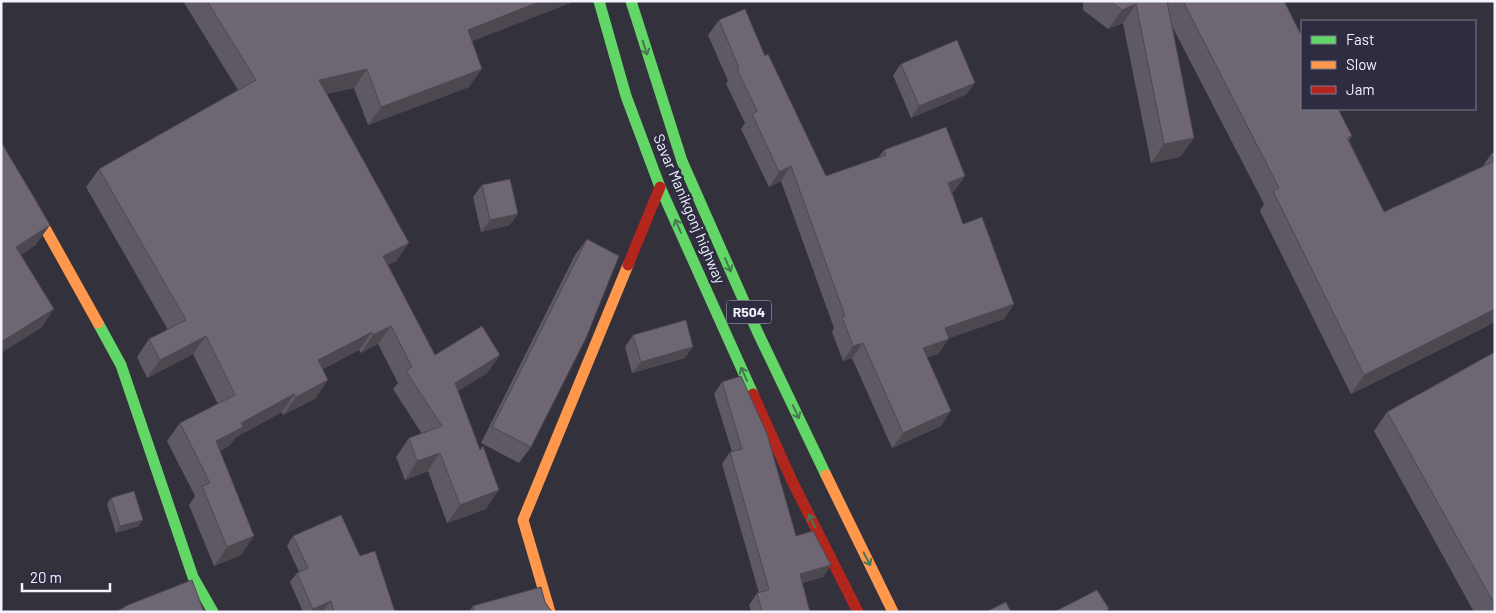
<svg xmlns="http://www.w3.org/2000/svg" width="1496" height="613" font-family="Barlow,sans-serif">
	<style>
		.lines { fill: none; stroke-linecap: round; stroke-linejoin: round }
		.fast { stroke: #63d668; stroke-width: 11 }
		.slow { stroke: #ff974d; stroke-width: 11 }
		.jam { stroke: #b3261e; stroke-width: 11 }
		.wall { fill: #5f5963 }
		.shaded-wall { fill: #4d4850 }
		.building { fill: #6e6773; stroke: #4d4850 }
		.oneway { stroke: #467853 }
		.labels { text-anchor: middle; stroke-width: 5; stroke-linejoin: round; paint-order: stroke }
		.shield { fill: #2e2c41; stroke: #b8b7c5; stroke-width: 1 }
		.shield-label { font-size: 14px; font-weight: bold; fill: #f3f3fe }
		.street-label { font-size: 15px; fill: #f3f3fe; stroke: #2e2c41 }
	</style>
	<rect width="100%" height="100%" fill="#32313c"/>
	<g class="lines">
		<path class="fast" d="M599,1L626,96L660,187L753,394
			M631,1L682,161L758,333L826,475
			M98,323L121,365L193,577L213,612"/>
		<path class="slow" d="M1,153L31,203L98,323
			M826,475L893,612
			M550,612L523,520L628,265"/>
		<path class="jam" d="M628,265L660,187
			M753,394L792,481L858,612"/>
	</g>
	<path class="wall" d="M183,1H571L570,3L472,41L469,87L368,125L354,88L326,94L409,243L396,261L388,265L435,355H500L487,373L458,391L480,450L483,446L486,509L447,523L428,471L405,480L396,457L409,438L422,434L393,389L398,383L378,344L361,353L359,350L323,369L316,398L283,415L282,412L236,437L230,445L220,451L241,555L214,566L189,505L195,496L167,441L180,423L218,404L193,354L147,378L137,357L149,339L168,330L86,187L99,169L238,90Z
		M1083,1H1284L1352,136L1349,140L1384,212L1483,166L1491,154L1495,153V322L1351,394L1260,211L1264,204L1172,26L1194,138L1180,157L1151,163L1123,23L1108,29L1083,10Z
		M719,20L765,56L826,176L878,158L884,150L965,176L954,191L952,192L963,224L1014,304L1004,319L949,338L938,354L927,357L941,426L892,448L852,358L843,361L832,332L834,328L781,181L769,187L741,129L745,123L726,84L728,81L708,35Z
		M901,64L967,94L911,118L893,75Z
		M482,185L510,225L481,232L473,197Z
		M587,239L531,447L519,463L481,443L575,255Z
		M633,335L685,358L632,373L625,347Z
		M1495,352V612H1474L1374,431L1387,412Z
		M722,382L796,536L831,565L823,577L802,583L810,612H751L749,605L757,593H759L722,464L730,452H732L714,394Z
		M111,498L139,526L116,533L107,504Z
		M293,536L360,556L395,612H325L324,610L320,612H303L290,582L297,573L299,572L287,546Z
		M545,602L549,608L553,612H469L473,606Z"/>
	<path class="shaded-wall" d="M541,1H571L570,3L455,48L468,30Z
		M1136,4L1123,23L1108,29L1122,10Z
		M367,69L354,88L306,98L319,80Z
		M482,69L469,87L368,125L381,107Z
		M975,83L967,94L911,118L919,106Z
		M1194,138L1180,157L1151,163L1164,144Z
		M791,166L781,181L769,187L779,172Z
		M965,176L954,191L938,198L948,183Z
		M518,214L510,225L481,232L490,220Z
		M50,225L36,245L3,267L16,247Z
		M409,243L396,261L370,274L383,256Z
		M1014,304L1004,319L935,343L945,328Z
		M54,309L41,328L1,353V342Z
		M1495,309V322L1351,394L1364,375Z
		M391,326L378,344L361,353L373,335Z
		M372,332L359,350L305,378L318,360Z
		M206,336L193,354L147,378L160,360Z
		M949,339L938,354L912,363L923,348Z
		M863,343L852,358L843,361L853,346Z
		M693,347L685,358L632,373L641,362Z
		M500,355L487,373L442,401L455,383Z
		M328,380L316,398L283,415L296,397Z
		M294,394L282,412L236,437L230,445L203,459L216,441L241,423Z
		M951,411L941,426L892,448L903,433Z
		M440,453L428,471L405,480L417,461Z
		M499,490L486,509L447,523L460,505Z
		M143,520L139,526L116,533L120,526Z
		M254,536L241,555L214,566L227,547Z
		M831,565L823,577L792,586L800,574Z
		M331,601L324,610L320,612H310L313,609Z"/>
	<path class="building" d="M207,1H541L468,30L482,69L381,107L367,69L319,80L409,243L383,256L435,355L482,326L500,355L455,383L480,450L483,446L499,490L460,505L440,453L417,461L409,438L442,426L406,371L412,367L391,326L373,335L372,332L318,360L328,380L296,397L294,394L241,423L243,427L216,441L254,536L227,547L202,486L210,483L180,423L235,395L206,336L160,360L149,339L186,320L99,169L256,80Z
		M1110,1H1167L1194,138L1164,144L1136,4L1122,10Z
		M1183,1H1284L1302,37V109H1338L1352,136L1347,138L1384,212L1495,161L1491,154L1495,153V309L1364,375L1273,191L1279,188Z
		M745,9L765,56L768,54L826,176L886,155L884,150L946,127L965,176L948,183L963,224L982,217L1014,304L945,328L949,339L923,348L951,411L903,433L863,343L853,346L842,317L845,316L791,166L779,172L752,114L757,111L737,69L739,68L719,20Z
		M957,40L975,83L919,106L901,64Z
		M1,142L50,225L16,247L54,309L1,342Z
		M510,179L518,214L490,220L482,185Z
		M587,239L619,256L586,338L531,447L492,427Z
		M686,320L693,347L641,362L633,335Z
		M1495,352V605L1387,412Z
		M741,376L767,434L796,536L813,531L831,565L800,574L810,612H762L757,593L769,590L730,452L742,449L722,382Z
		M134,491L143,520L120,526L111,498Z
		M341,515L360,556L375,551L395,612H334L331,601L313,609L297,573L308,568L293,536Z
		M192,580L204,612H116L128,605Z
		M541,587L545,602L549,608L553,612H475L473,606Z
		M1097,590L1109,609L1104,612H1054Z
		M1006,602L1011,612H986Z"/>
	<defs><path id="oneway-shaft" d="M-6 0H5M1.5-3L5.5 0L1.5 3" fill="none" stroke-width="1.6" stroke-linecap="round" stroke-linejoin="round" transform="scale(1.25)"/></defs>
	<g class="oneway">
		<use href="#oneway-shaft" transform="translate(645 48) rotate(72)"/>
		<use href="#oneway-shaft" transform="translate(678 226) rotate(-114)"/>
		<use href="#oneway-shaft" transform="translate(728 265) rotate(66)"/>
		<use href="#oneway-shaft" transform="translate(744 374) rotate(-114)"/>
		<use href="#oneway-shaft" transform="translate(796 412) rotate(65)"/>
		<use href="#oneway-shaft" transform="translate(812 521) rotate(-117)"/>
		<use href="#oneway-shaft" transform="translate(867 559) rotate(63)"/>
	</g>
	<g class="labels">
		<rect class="shield" x="726.5" y="300.5" width="45" height="23" rx="4"/>
		<g class="shield-label">
			<text x="749" y="317">R504</text>
		</g>
		<g class="street-label">
			<text transform="translate(689 209) rotate(67)" y="5">Savar Manikgonj highway</text>
		</g>
	</g>
	<rect width="1496" height="613" fill="none" stroke="#f3f3fe" stroke-width="5"/>
	<rect x="1301" y="20" width="175" height="90" fill="#2e2c41" stroke="#7d7c8d"/>
	<rect x="1311" y="36" width="25" height="8" fill="#63d668" stroke="#7d7c8d"/>
	<text x="1346" y="45" font-size="15" fill="#f3f3fe">Fast</text>
	<rect x="1311" y="61" width="25" height="8" fill="#ff974d" stroke="#7d7c8d"/>
	<text x="1346" y="70" font-size="15" fill="#f3f3fe">Slow</text>
	<rect x="1311" y="86" width="25" height="8" fill="#b3261e" stroke="#7d7c8d"/>
	<text x="1346" y="95" font-size="15" fill="#f3f3fe">Jam</text>
	<path d="M22 583v8h88v-8" fill="none" stroke="#f3f3fe" stroke-width="2.5"/>
	<text x="30" y="583" font-size="15" fill="#f3f3fe" stroke="#2e2c41" stroke-width="4" paint-order="stroke">20 m</text>
</svg>
